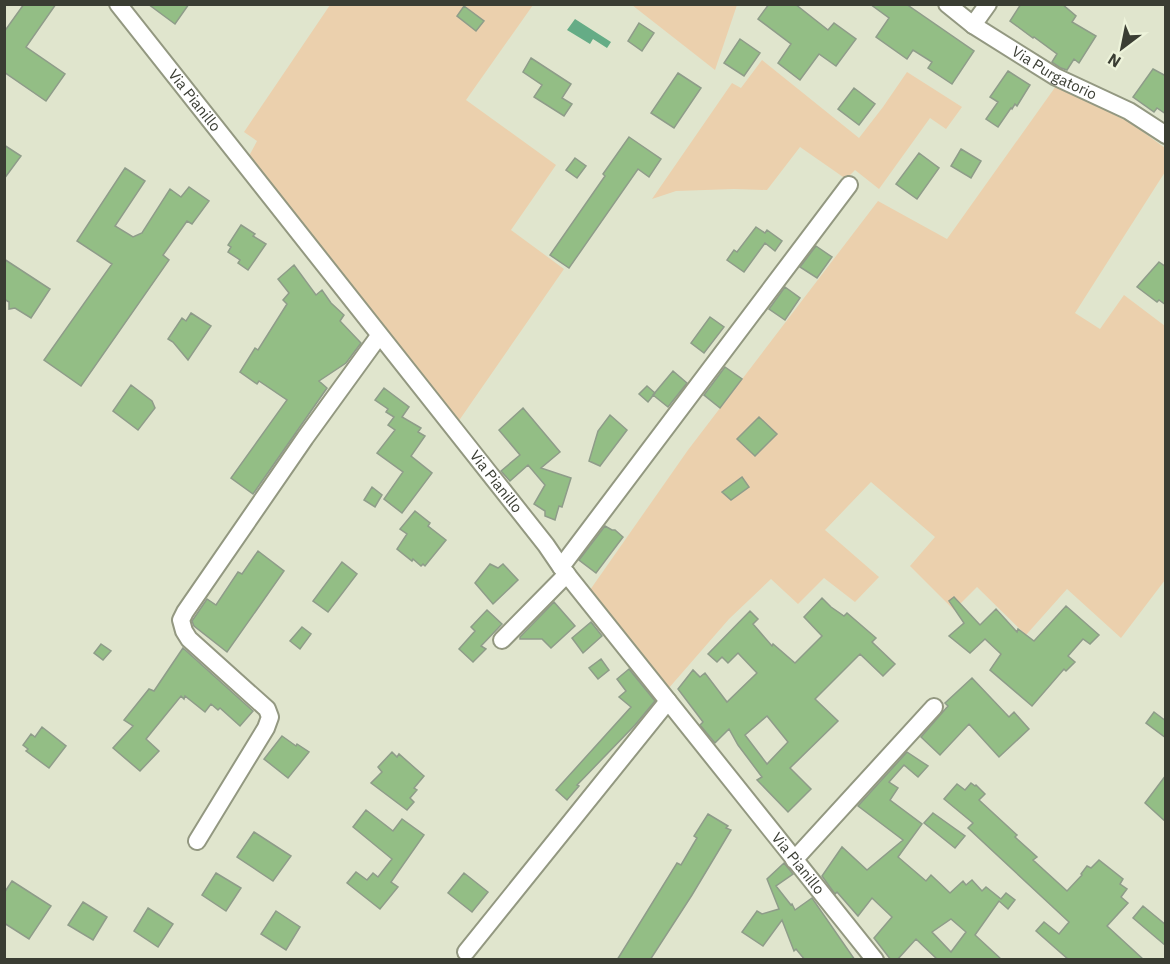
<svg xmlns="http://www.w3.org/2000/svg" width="1170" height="964" font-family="'IBM Plex Sans',sans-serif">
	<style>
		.green { fill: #ebd0ad }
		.water { fill: #65ac86 }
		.building { fill: #93be85; stroke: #8e9c89; stroke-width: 1.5; fill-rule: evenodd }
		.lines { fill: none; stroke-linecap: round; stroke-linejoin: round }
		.minor-casing { stroke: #939881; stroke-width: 20 }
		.minor { stroke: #fff; stroke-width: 16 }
		.labels { text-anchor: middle; stroke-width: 4.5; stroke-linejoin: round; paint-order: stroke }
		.street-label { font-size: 15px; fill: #3a3d33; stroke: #edf3da }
	</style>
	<rect width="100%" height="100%" fill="#e0e5cd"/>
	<path class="green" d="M330,5H533L466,100L556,165L511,230L564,269L458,422L249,156L257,141L244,132Z
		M632,5H737L715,70Z
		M762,60L859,138L883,107L907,72L962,107L946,129L930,118L879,189L855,170L846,179L800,147L767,190L734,189L676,191L652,199L732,83L741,88Z
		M1056,86L1131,123L1165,148V172L1075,313L1100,329L1124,295L1165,326V580L1121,638L1067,589L1026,635L977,587L954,610L910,566L935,537L871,482L825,530L879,577L855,602L824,578L798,604L771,579L729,619L668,689L590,590L688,450L878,201L947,239Z"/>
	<path class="water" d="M575,19L611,42L607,48L593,39L590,44L567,30Z"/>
	<path class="building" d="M24,4H56L26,47L65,74L46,101L4,72V32Z
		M148,4H189L175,24Z
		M769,4H795L828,30L834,23L856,39L836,66L819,54L800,80L778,63L791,44L758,19Z
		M870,4H906L974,51L952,84L928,68L932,62L913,50L907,59L876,37L889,18Z
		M1021,4H1062L1076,16L1072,22L1096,36L1079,63L1074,59L1067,70L1061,68L1052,62L1057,54L1034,37L1033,38L1010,21Z
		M464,6L484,21L476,31L457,16Z
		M639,23L654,33L642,51L628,41Z
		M740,39L760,53L744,76L724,63Z
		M531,58L571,84L562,98L572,104L564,116L534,97L542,85L523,72Z
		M1153,69L1166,76V114L1157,108L1154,112L1133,97Z
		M1008,71L1030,85L1017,106L1015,104L1012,109L1011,108L998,127L986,119L998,102L990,97Z
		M678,73L701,88L674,128L651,113Z
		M854,88L875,104L859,125L838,109Z
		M629,137L661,159L649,177L638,169L569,268L550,255L605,176L603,174Z
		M4,145L21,156L4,179Z
		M961,149L981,161L971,178L951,166Z
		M919,153L939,168L917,199L896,184Z
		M575,158L586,166L577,178L566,170Z
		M125,168L145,181L115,226L133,237L142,233L170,189L181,197L189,187L209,201L192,224L187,221L163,255L169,260L81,386L44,360L112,264L77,241Z
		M241,225L255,234L253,236L266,244L248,270L238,263L240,260L228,252L231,247L228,245Z
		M756,227L765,233L767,230L782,241L775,251L765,243L744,272L727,260L734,250L737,252Z
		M816,246L832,257L817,278L800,267Z
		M4,259L50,289L31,318L15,308L9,309V302L4,299Z
		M1159,262L1166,267V305L1159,300L1157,302L1137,287Z
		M294,265L316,295L322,290L331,303L344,315L340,321L361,343L346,363L319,381L327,388L253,494L231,478L287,400L259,381L257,384L240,372L255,348L258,350L287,304L283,300L289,293L278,279Z
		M785,287L800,298L785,320L769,309Z
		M191,313L211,326L188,360L173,342L168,339L182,318L186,321Z
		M710,317L724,327L704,353L691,343Z
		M725,367L742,379L720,408L704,395Z
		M673,371L687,383L668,407L653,395Z
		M131,385L152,401L155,408L138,430L113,411Z
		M647,386L655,393L648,402L639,394Z
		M384,388L409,407L402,417L421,428L418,432L425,436L411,456L432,473L402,513L384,499L403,472L377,453L395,430L388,425L394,417L386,412L388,409L375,400Z
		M523,408L560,452L541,468L571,478L562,507L559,506L555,520L545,516V511L534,504L545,485L528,465L510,481L501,471L520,455L499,430Z
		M610,415L627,430L600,466L589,461L598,431Z
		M759,417L777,434L755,456L737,439Z
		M742,477L749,487L731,500L722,492Z
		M372,487L382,495L375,507L364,500Z
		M415,511L430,523L428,526L446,540L425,566L423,564L421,566L413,559L412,561L397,549L407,534L400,529Z
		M605,526L612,530H615L623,537L596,573L579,560Z
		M258,551L284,571L227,652L194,626L192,621L207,599L216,605L238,572L242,574Z
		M342,562L357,574L328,612L313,601Z
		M490,564L498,568L503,564L518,580L493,604L475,583Z
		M954,597L980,625L996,609L1017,632L1018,629L1034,641L1066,606L1099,635L1090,644L1083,639L1068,656L1075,662L1066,671L1064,669L1032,706L990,670L1001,654L985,639L970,653L949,636L964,623L949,601Z
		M822,598L831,607L844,616L847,613L876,638L872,642L895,664L883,676L860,654L815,699L838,721L790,768L811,789L788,812L757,780L762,777L738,745L729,729L715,743L700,725L703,722L678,689L693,670L700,677L705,673L727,702L757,673L738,653L728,663L722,657L717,662L708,654L750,611L758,619L753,624L772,646L773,644L795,663L822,636L804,617ZM767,716L788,742L767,764L745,735Z
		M554,602L575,626L551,648L542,639H520V637Z
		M487,610L502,624L481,646L486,649L473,662L459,649L475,631L471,627Z
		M591,622L602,636L583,653L572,638Z
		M302,627L311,634L300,649L290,641Z
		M101,644L111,651L103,660L94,653Z
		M183,648L253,711L240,726L220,708L218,710L211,704L205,712L185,696L184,699L181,696L146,739L159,751L140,771L113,748L133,726L124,720L149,689L154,691Z
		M601,659L609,670L598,679L589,668Z
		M629,669L655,701L635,725L577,785L579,786L567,800L556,790L631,707L619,697L626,691L617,679Z
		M972,678L1009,717L1014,712L1029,729L999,757L969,724L940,755L921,737L948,706L945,703Z
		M1154,712L1166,721V738L1146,723Z
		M42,727L66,746L49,768L26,751L28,749L23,745L31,734L35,737Z
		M282,736L296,746L297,744L309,752L288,778L264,759Z
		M392,752L397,757L399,754L424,776L414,788L417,790L410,798L414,802L407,810L371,783L382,772L378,767Z
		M907,752L928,766L918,777L904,765L889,782L898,788L890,800L922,824L898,857L926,881L931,875L950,893L963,881L966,885L972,880L982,891L986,887L1001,899L1006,893L1015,900L1008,909L999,901L975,935L1002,960H938L916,939L897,960H891L874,938L892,917L872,898L858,916L837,892L835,894L822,876L842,847L867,870L903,840L858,806ZM951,919L966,932L951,952L932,932Z
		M1166,775V822L1145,803Z
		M971,783L975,786L976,785L985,794L979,800L1017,835L1015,837L1037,857L1033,860L1067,891L1082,875L1081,874L1087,866L1091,868L1099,860L1123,879L1120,884L1127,889L1121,897L1128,903L1107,926L1144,960H1069L1036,931L1044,922L1059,934L1069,922L968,828L973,823L944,799L957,784L965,790Z
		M366,810L393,831L402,819L424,835L391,882L398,887L380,909L347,883L356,872L367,880L373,873L378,877L392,859L353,827Z
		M933,813L965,836L955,848L924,823Z
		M708,814L728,826L726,828L731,830L692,895L650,960H617L677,863L681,865L697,838L694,836Z
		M254,832L291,856L273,881L237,857Z
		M784,863L793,874L776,886L791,905L792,904L795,910L812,898L855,960H805L796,949L794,951L782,920L763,946L742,932L757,911L762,914L779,909L767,879Z
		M216,873L241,888L226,911L202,895Z
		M464,873L488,892L472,912L448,893Z
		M12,881L51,906L29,939L4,923V893Z
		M83,902L107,917L93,940L68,925Z
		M1143,906L1166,925V946L1133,918Z
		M148,908L173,924L158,947L134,931Z
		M276,911L300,927L286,950L261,934Z"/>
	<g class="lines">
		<defs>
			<g id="minor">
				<path id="s1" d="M118,4L546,545L561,567L875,960"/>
				<path id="s2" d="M947,4L973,25L1056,77L1129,111L1166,135"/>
				<path d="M973,25L988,4"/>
				<path d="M561,567L849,185"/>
				<path d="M502,640L567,574"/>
				<path d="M197,841L266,728L270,717L267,709L189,639L184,631L181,620L185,612L305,438L379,336"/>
				<path d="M794,860L934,707"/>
				<path d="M466,952L668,701"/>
			</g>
		</defs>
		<use href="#minor" class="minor-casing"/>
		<use href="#minor" class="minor"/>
	</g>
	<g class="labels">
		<g class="street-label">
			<text dy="5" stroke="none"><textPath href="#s2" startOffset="128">Via Purgatorio</textPath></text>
			<text dy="5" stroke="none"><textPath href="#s1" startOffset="123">Via Pianillo</textPath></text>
			<text dy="5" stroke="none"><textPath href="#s1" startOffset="609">Via Pianillo</textPath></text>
			<text dy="5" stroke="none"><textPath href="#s1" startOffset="1096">Via Pianillo</textPath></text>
		</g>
	</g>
	<rect width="1170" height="964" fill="none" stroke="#3a3d33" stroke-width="12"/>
	<g transform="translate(1122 48) rotate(212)" stroke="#edf3da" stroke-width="4.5" paint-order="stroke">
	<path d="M0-4.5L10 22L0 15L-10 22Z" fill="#3a3d33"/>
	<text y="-9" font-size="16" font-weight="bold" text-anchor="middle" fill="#3a3d33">N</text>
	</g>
</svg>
